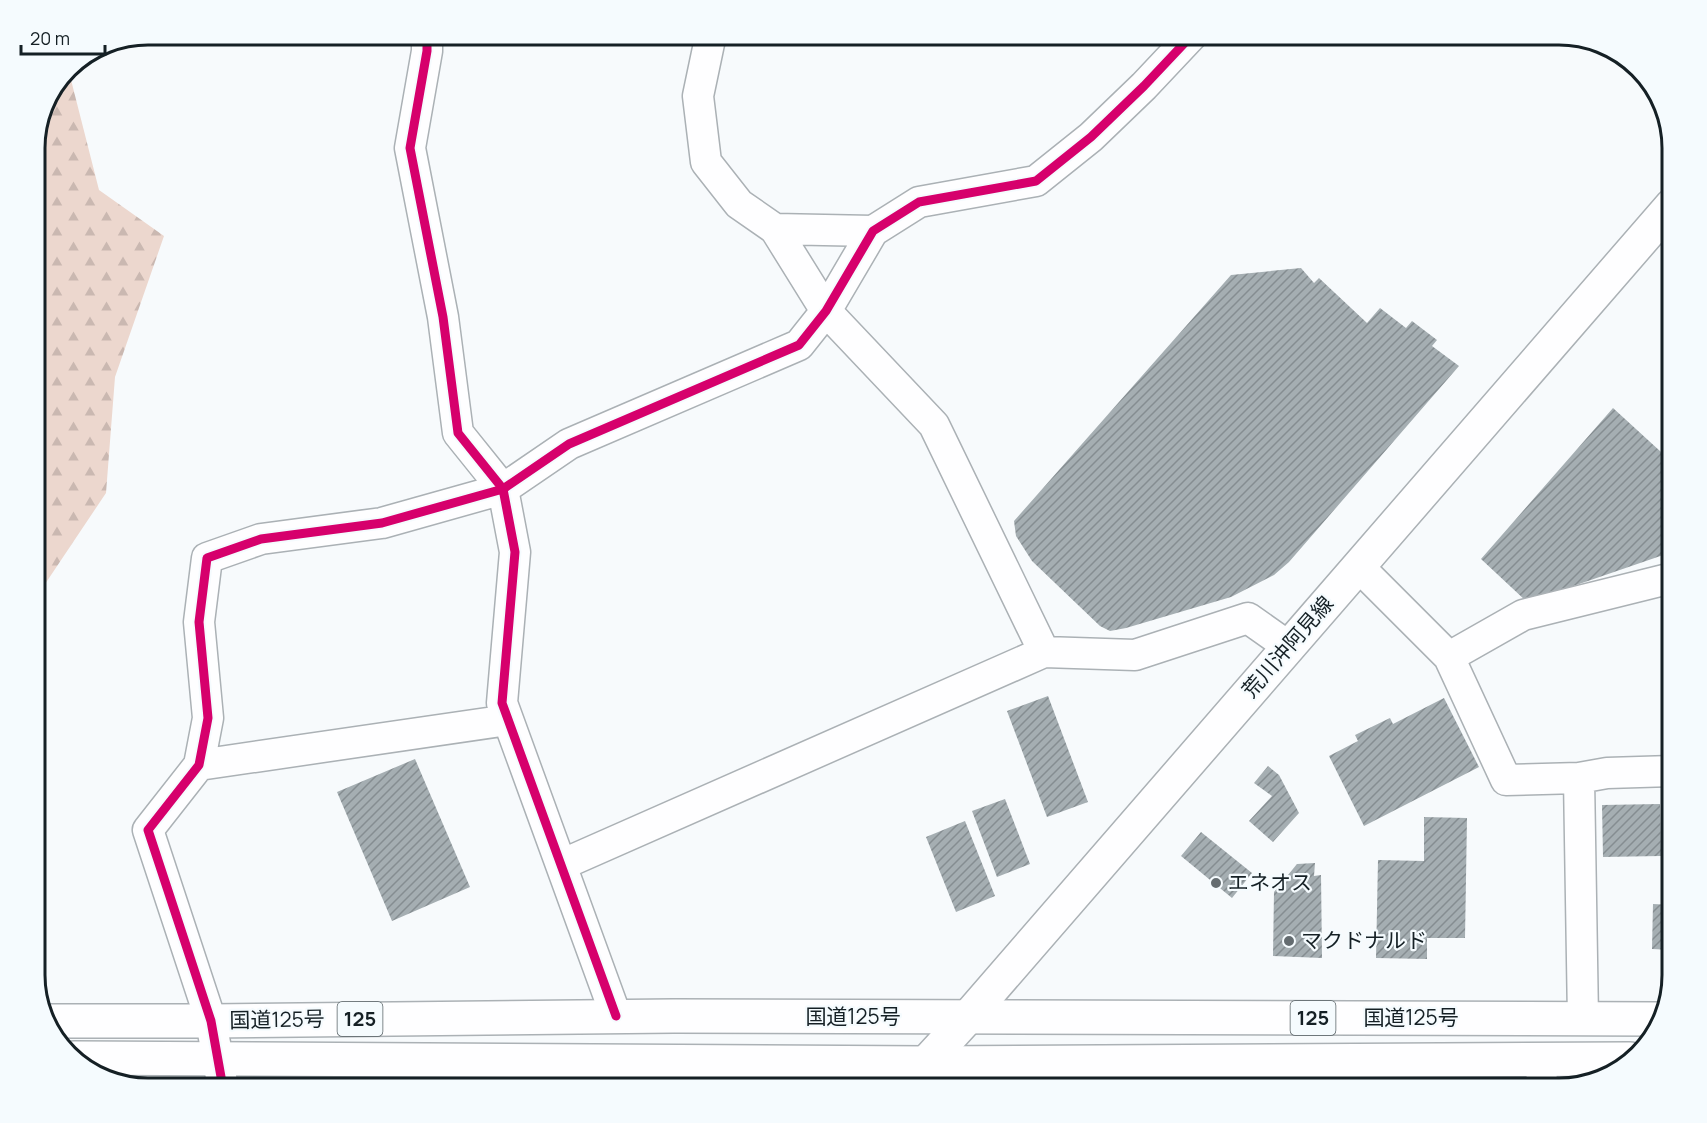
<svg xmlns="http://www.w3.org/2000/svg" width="1707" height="1123" font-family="Manrope,'Noto Sans JP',sans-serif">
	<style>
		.forest { fill: url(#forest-firs) }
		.building { fill: url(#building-hatch) }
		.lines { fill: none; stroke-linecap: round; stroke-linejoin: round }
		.minor-casing { stroke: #abb1b5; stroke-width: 33 }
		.secondary-casing { stroke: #abb1b5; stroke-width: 36 }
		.trunk-casing { stroke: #abb1b5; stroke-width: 36 }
		.minor { stroke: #fefeff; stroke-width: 30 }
		.secondary { stroke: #fefeff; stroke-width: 33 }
		.trunk { stroke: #fefeff; stroke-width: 33 }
		.cycleway-casing { stroke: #f5fbfe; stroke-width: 13 }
		.cycleway { stroke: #d6006c; stroke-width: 9 }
		.poi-dot { fill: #646c70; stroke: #f5fbfe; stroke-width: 2 }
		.labels { text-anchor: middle; stroke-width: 4.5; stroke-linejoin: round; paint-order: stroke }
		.shield { fill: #f5fbfe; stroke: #586266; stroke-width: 1.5 }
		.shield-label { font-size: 20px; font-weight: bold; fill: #152025 }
		.street-label { font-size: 21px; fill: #152025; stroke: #f5fbfe }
		.poi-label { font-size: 21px; fill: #152025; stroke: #f5fbfe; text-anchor: start }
		.rim { fill: none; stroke: #152025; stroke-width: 3 }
	</style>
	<defs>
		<pattern id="forest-firs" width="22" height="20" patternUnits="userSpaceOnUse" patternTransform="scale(1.5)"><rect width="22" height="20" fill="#ecd7ce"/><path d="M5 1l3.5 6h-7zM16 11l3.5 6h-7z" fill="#cab8b1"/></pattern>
		<pattern id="building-hatch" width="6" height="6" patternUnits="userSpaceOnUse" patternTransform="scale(1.5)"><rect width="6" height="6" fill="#a5aeb2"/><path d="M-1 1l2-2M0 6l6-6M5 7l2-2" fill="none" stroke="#858d91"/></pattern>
	</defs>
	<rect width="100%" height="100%" fill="#f7fafc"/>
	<path class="forest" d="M68,68L99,190L164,236L115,377L106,493L35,599V141Z"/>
	<path class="building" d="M1301,268L1314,283L1319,278L1367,323L1380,308L1406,328L1412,321L1437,340L1432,346L1459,366L1289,562L1274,575L1231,597L1126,628L1110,631L1100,626L1032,561L1016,536L1014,521L1231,275Z
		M1613,408L1672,462V552L1527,602L1481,559Z
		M1048,696L1088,802L1047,817L1007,711Z
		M1444,698L1479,767L1364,826L1329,756L1358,741L1355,735L1390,718L1393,724Z
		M415,759L470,887L392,921L337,792Z
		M1268,766L1279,775L1299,813L1273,842L1249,821L1272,796L1254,783Z
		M1005,799L1030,864L997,877L972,811Z
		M1660,804L1661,856L1603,857L1602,805Z
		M1424,817L1467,818L1465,938H1427V959L1376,958L1378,860L1424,861Z
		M965,821L995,896L956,912L926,837Z
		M1201,832L1252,873L1232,898L1181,856Z
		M1315,863L1314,876L1321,875L1322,958L1273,956L1274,892L1297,864Z
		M1653,904L1672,905V950L1652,949Z"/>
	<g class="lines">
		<defs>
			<path id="minor" d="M427,34V51L410,148L443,317L458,433L503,489L515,552L502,703L616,1016
				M711,34L698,96L706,162L739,204L775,229L826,311L934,425L1044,652L1135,655L1248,618L1289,647
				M775,229L873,231
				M1358,566L1449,657L1523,615L1672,578
				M1449,657L1506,780L1579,778
				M199,765L508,720
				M561,865L1044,652
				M1583,1019L1579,778L1607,773L1672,771
				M1541,1059L1542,1088
				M223,1088L211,1021L148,830L199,765L208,718L199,622L207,558L261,539L382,523L503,489L569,444L799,345L826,311L873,231L919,202L1036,181L1091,137L1144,86L1193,34"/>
			<path id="secondary" d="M903,1088L967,1018L1672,205"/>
			<path id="trunk" d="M46,1021H211L674,1016L1659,1019
				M74,1058L926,1063L1630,1059"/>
		</defs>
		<use href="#minor" class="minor-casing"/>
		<use href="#secondary" class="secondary-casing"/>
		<use href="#trunk" class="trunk-casing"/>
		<use href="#minor" class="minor"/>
		<use href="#secondary" class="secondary"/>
		<use href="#trunk" class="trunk"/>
		<defs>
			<path id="cycleway" d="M427,34V51L410,148L443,317L458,433L503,489L515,552L502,703L616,1016
				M223,1088L211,1021L148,830L199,765L208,718L199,622L207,558L261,539L382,523L503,489L569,444L799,345L826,311L873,231L919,202L1036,181L1091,137L1144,86L1193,34"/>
		</defs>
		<use href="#cycleway" class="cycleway-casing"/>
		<use href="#cycleway" class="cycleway"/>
	</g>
	<g class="poi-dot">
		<circle cx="1216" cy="883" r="6"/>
		<circle cx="1289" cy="941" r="6"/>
	</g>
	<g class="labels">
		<g class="shield">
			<rect x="1290.5" y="1001" width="45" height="34" rx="4.5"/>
			<rect x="337.5" y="1002" width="45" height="34" rx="4.5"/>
		</g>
		<g class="shield-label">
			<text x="1313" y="1025">125</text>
			<text x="360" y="1026">125</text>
		</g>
		<g class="street-label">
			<text transform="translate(1288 647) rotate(-49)" y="7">荒川沖阿見線</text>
			<text x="853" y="1024">国道125号</text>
			<text x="1411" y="1025">国道125号</text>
			<text transform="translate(277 1020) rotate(-1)" y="7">国道125号</text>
		</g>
		<g class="poi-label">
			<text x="1228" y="890">エネオス</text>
			<text x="1301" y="948">マクドナルド</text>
		</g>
	</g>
	<path d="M0 0H1707V1123H0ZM148 45H1559A103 103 0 0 1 1662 148V975A103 103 0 0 1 1559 1078H148A103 103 0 0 1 45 975V148A103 103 0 0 1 148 45Z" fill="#f5fbfe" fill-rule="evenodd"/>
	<path class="rim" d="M148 45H1559A103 103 0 0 1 1662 148V975A103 103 0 0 1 1559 1078H148A103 103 0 0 1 45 975V148A103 103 0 0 1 148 45Z"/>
	<path d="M21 45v9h84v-9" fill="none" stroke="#152025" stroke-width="3"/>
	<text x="30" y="45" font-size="18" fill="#152025" stroke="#f5fbfe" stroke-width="4.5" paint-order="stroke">20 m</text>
</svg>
